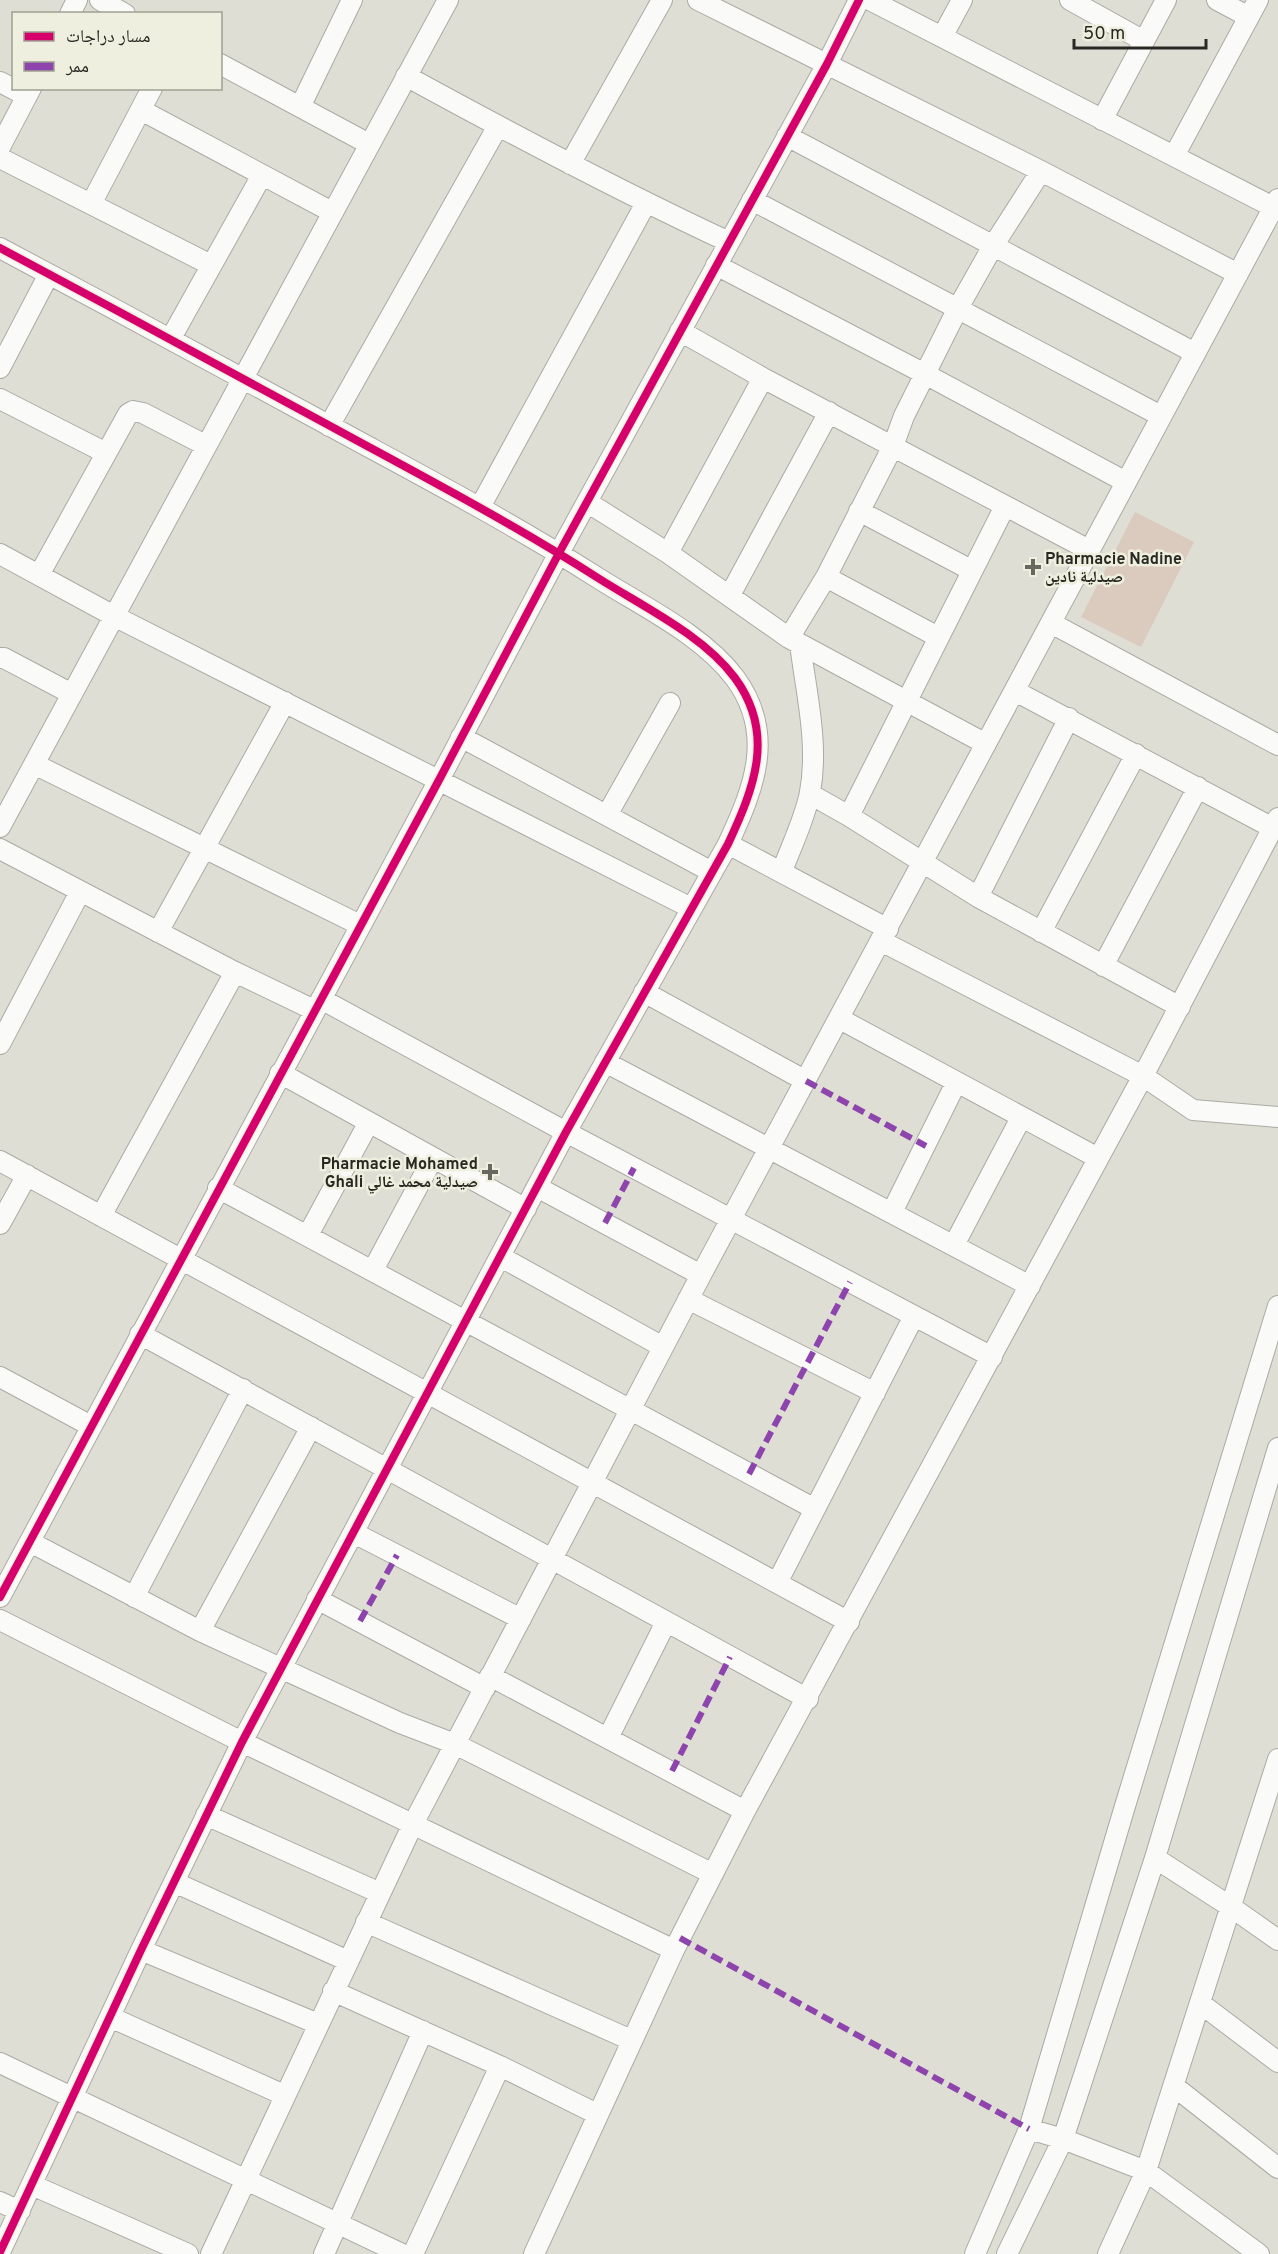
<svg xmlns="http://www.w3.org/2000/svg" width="1278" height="2254" font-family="Overpass,'Noto Naskh Arabic',sans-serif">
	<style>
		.grass { fill: #dbcabe }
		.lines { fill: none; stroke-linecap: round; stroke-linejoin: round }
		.street-casing { stroke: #ababa4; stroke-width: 22 }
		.street { stroke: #fafaf9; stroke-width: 20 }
		.quiet { stroke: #8e44ad; stroke-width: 6; stroke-dasharray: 12 6; stroke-linecap: butt }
		.cycleway-casing { stroke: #eeefde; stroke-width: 11 }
		.cycleway { stroke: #d6006c; stroke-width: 8 }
		.poi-dot { fill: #686861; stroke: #eeefde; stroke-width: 2 }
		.labels { text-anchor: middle; stroke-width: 5; stroke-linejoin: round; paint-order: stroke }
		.poi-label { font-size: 16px; font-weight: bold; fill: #292923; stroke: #eeefde; text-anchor: start }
	</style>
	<rect width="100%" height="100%" fill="#deded5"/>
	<path class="grass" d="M1135,512L1194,542L1141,647L1081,617Z"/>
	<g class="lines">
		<defs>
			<path id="street" d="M100,0L125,14
				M698,0L1041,171L1238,274
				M870,0L1273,207
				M1070,0L1144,41
				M1217,0L1249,17
				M70,14L77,0
				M942,37L962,0
				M220,64L369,144
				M406,76C512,134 619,191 729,242
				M0,82L27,96
				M300,107L352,0
				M141,110L332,212
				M1102,120L1166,0
				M787,136L1195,353
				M0,147L31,88
				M1174,156L1258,0
				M0,158L211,265
				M570,164L662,0
				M752,200L1161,416
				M91,204L152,88
				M0,248C111,307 222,367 332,427C422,476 512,523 598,578C642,606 703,635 735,678C776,734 754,788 728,844L566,1132L242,1742L141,1950L0,2252
				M716,265L925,374L1126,482
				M680,331L763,378L1089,550
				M171,338L262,175
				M0,368L49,274
				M0,399L106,453
				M329,426L498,126
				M587,502L668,553L789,638L986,744
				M480,507L646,203
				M859,511L971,570
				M668,553L763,378
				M0,554L114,616L691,908
				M39,575L128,414L133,411L143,413L205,445
				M826,577L938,637
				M730,595L829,412
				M1051,623L1278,745
				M789,638L826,577L893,446L904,416L958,308L993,246L1041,171
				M0,658H4L72,694
				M1015,691L1273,828
				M461,737L712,872
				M34,764L360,925
				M810,794L849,816L978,897L1180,1007
				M607,815L670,703
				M849,816L1005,506
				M0,827L448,0
				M728,844L888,929
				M0,849L235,972L314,1010
				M782,871C791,847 806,816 810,792C819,744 806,692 800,644
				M978,897L1069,718
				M158,932L285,702
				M1041,932L1136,754
				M881,941L1143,1076L1193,1110L1278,1117
				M1103,966L1198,787
				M644,992L806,1081
				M321,999L566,1132L992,1357
				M840,1019L1098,1158
				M0,1044L80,892
				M605,1062L1030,1286
				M280,1073L526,1209
				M0,1161L849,1622
				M537,1187L701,1275
				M218,1188L815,1509
				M892,1212L956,1083
				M101,1216L235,972
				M0,1224L27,1175
				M308,1235L369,1122
				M954,1245L1021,1118
				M501,1257L663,1347
				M373,1270L433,1158
				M688,1299L875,1393
				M140,1334L808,1699
				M0,1377L91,1426
				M354,1533L521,1619
				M30,1542L200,1631L400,1723L455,1744L713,1874
				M777,1583L914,1316
				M0,1597L439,780L559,553L827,64L859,0
				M134,1597L243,1389
				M317,1599L485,1688
				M0,1620L242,1742L674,1950
				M200,1631L311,1427
				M490,1676L745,1811
				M608,1738L666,1622
				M206,1815L380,1893
				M1155,1858L1231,1907L1278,1940
				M174,1882L348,1961
				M366,1922L631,2040
				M141,1950L318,2024
				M333,1991L500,2066L597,2114
				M1200,2003L1278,2062
				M110,2017L284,2095
				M0,2063L402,2254
				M1175,2087L1278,2168
				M1029,2129L1063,2139L1146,2171L1259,2254
				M32,2185L188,2254
				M0,2202L20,2211
				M211,2254L412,1826L701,1275L1278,199
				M324,2254L423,2031
				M413,2254L500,2066
				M534,2254L674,1950L745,1811L1143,1076L1278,818
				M975,2254L1029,2129L1125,1806L1278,1306
				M1007,2254L1063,2139L1155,1858L1278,1448
				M1108,2254L1146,2171L1278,1759"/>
		</defs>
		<use href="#street" class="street-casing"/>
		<use href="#street" class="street"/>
		<path class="quiet" d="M806,1081L926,1146
			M605,1223L634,1168
			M749,1474L850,1282
			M360,1621L397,1555
			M672,1771L730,1657
			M680,1938L1029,2129"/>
		<defs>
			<path id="cycleway" d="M0,248C111,307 222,367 332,427C422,476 512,523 598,578C642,606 703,635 735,678C776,734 754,788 728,844L566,1132L242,1742L141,1950L0,2252
				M0,1597L439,780L559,553L827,64L859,0"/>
		</defs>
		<use href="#cycleway" class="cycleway-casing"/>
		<use href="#cycleway" class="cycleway"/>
	</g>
	<g class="poi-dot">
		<path d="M1030 558h6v6h6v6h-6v6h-6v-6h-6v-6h6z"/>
		<path d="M487 1163h6v6h6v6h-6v6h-6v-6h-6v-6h6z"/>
	</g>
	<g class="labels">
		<g class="poi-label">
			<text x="1045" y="564">Pharmacie Nadine<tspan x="1045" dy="18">صيدلية نادين</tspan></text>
			<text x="478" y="1169" text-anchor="end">Pharmacie Mohamed<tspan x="478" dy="18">Ghali صيدلية محمد غالي</tspan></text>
		</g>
	</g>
	<rect x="12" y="12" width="210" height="78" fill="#eeefde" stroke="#9fa093" stroke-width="1.5"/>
	<rect x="24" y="32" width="30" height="9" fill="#d6006c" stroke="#9fa093" stroke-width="1.5"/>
	<text x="66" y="42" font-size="18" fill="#292923">مسار دراجات</text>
	<rect x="24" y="62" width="30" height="9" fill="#8e44ad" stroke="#9fa093" stroke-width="1.5"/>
	<text x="66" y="72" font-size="18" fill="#292923">ممر</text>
	<path d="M1074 39v9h132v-9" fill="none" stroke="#292923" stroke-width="3"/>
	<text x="1083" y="39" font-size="18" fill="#292923" stroke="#eeefde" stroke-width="4.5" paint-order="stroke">50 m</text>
</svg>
